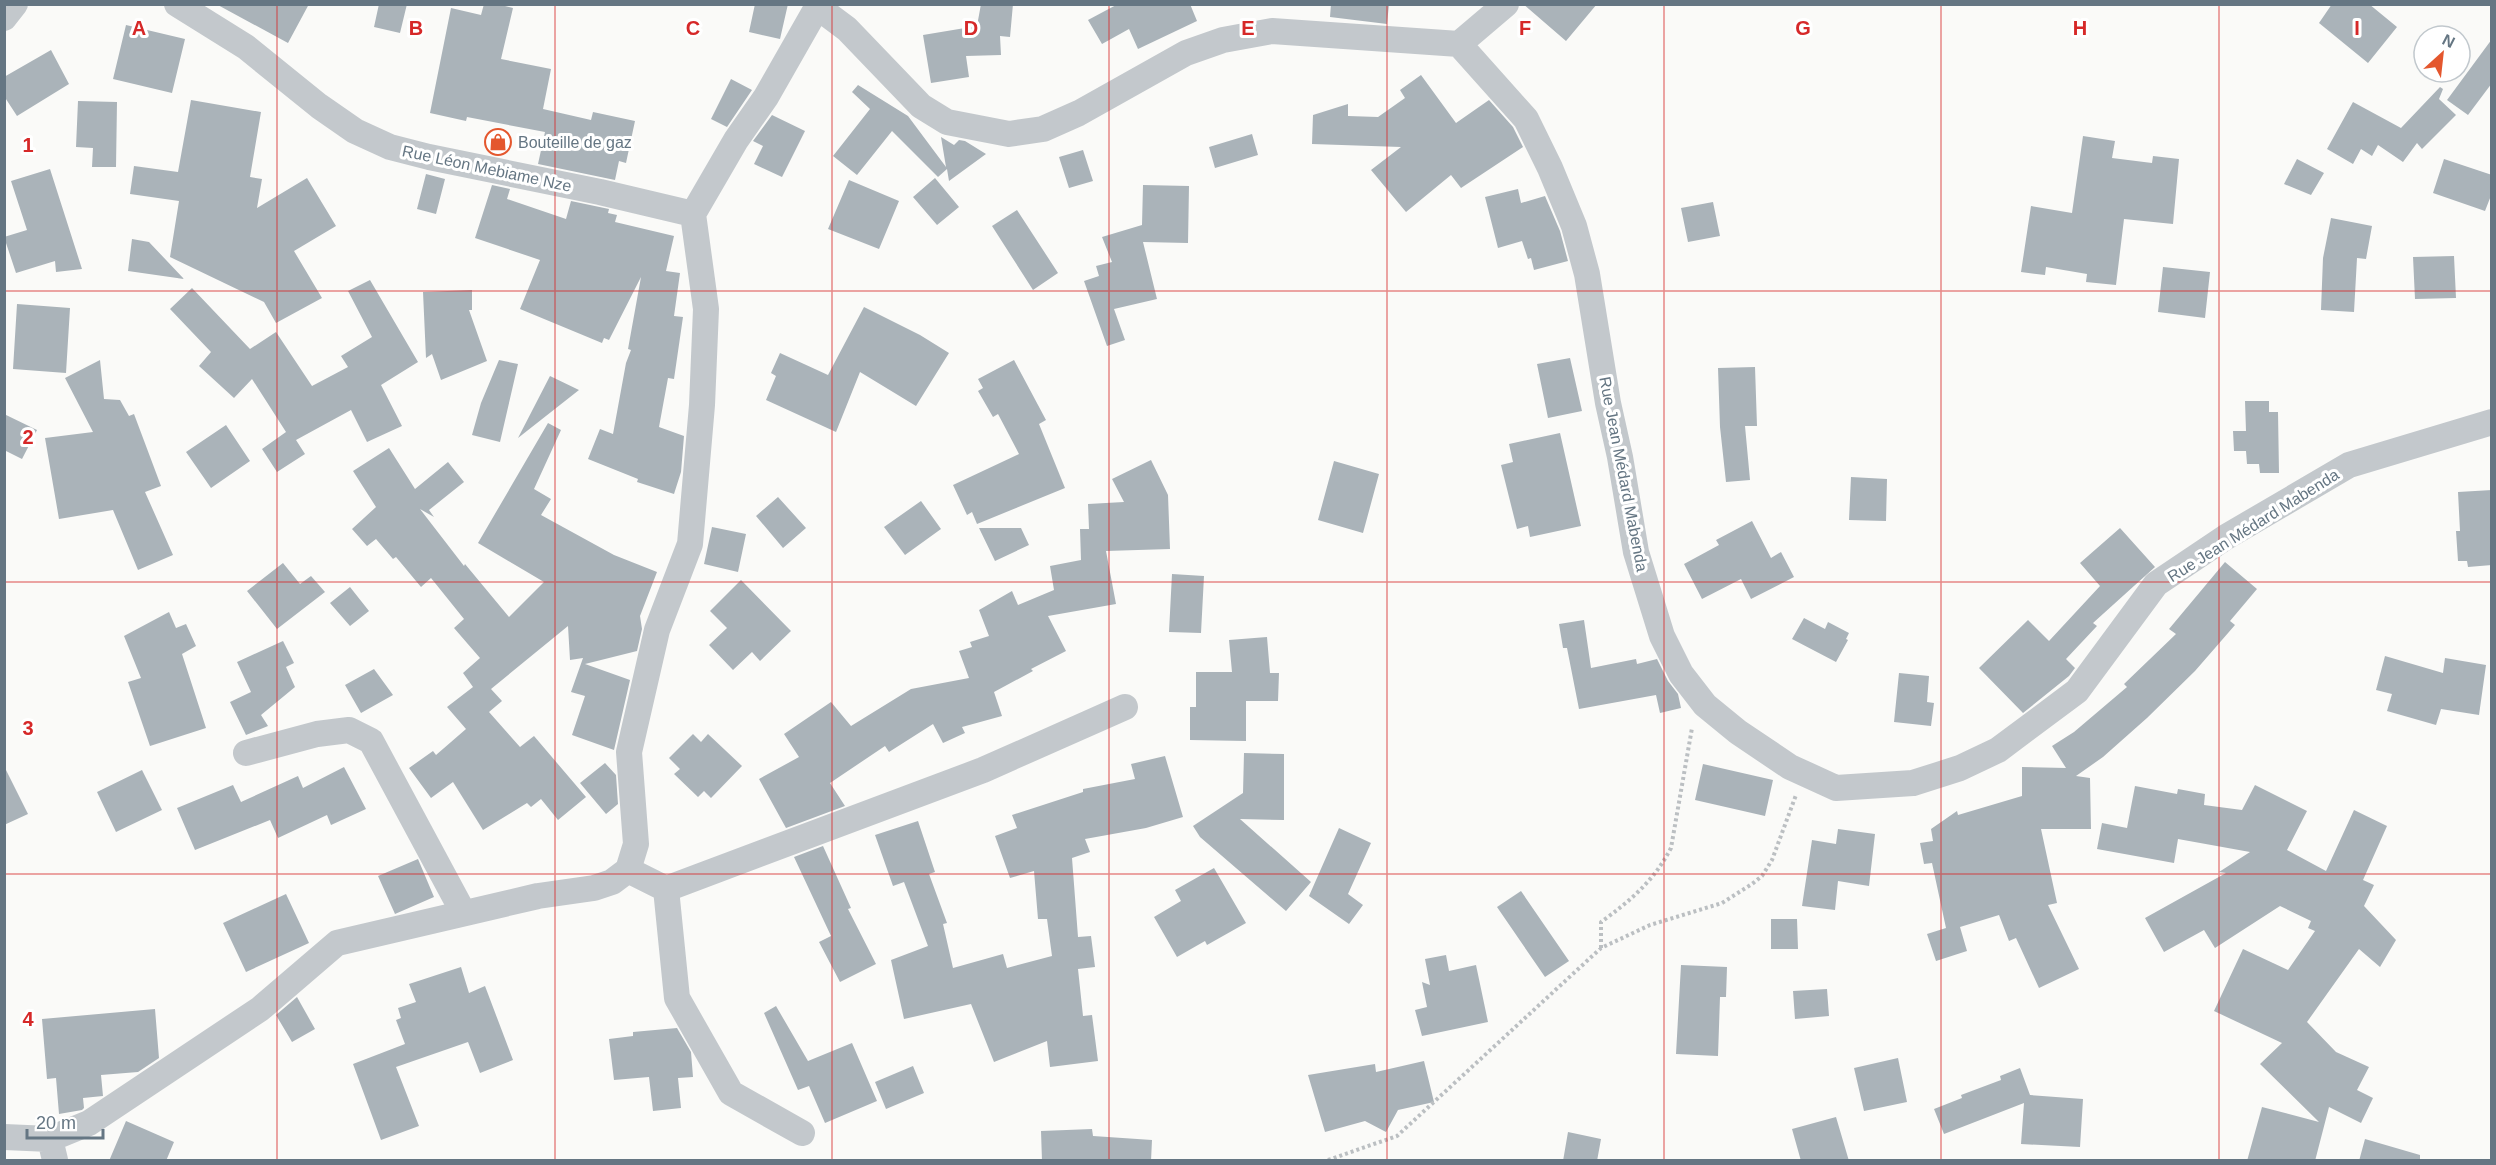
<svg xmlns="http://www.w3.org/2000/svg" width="2496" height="1165" font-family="Arial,sans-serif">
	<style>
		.building { fill: #aab3b9 }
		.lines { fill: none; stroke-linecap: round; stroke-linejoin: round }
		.path { stroke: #bbbfc2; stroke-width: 4; stroke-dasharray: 3 3; stroke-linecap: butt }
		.street { stroke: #c3c8cc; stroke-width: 26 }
		.grid { fill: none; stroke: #d62828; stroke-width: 1.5; stroke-opacity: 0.55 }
		.labels { text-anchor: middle; stroke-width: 6; stroke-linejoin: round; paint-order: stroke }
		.poi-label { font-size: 16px; fill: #657683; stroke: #fff; text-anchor: start }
		.street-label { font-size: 16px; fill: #657683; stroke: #fff }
		.grid-label { font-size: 20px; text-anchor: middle; font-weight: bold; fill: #d62828; stroke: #fff; stroke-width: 6; stroke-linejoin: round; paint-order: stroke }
	</style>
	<rect width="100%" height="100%" fill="#fafaf8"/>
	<path class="building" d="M216,4H309L288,43Z
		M379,4H407L400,33L374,27Z
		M484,4H497L513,8L501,59L551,69L543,109L591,120L593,112L635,121L626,163L619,161L615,180L538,164L545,132L467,117L466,121L430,113L451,8L481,15Z
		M755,4H788L780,39L749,32Z
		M981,4H1013L1010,37L1000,36L1001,55L966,56L969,77L931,83L923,35L977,26Z
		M1118,4H1190L1197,21L1138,49L1129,29L1102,44L1088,20Z
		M1331,4H1389L1387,24L1330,17Z
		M1523,4H1597L1566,41Z
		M2332,4H2369L2397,27L2368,63L2319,23Z
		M126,25L185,39L172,93L113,79Z
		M2492,39V83L2468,115L2447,100Z
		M51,50L69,84L17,116L4,96V77Z
		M1421,75L1456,123L1489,100L1513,127L1523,147L1461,188L1451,175L1406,212L1371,170L1401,147L1312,144L1313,115L1348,104V116L1378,117L1405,98L1400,90Z
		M731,79L752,90L727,127L711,119Z
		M858,85L908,116L946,167L941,137L954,145L959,140L965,141L986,154L949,181L947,169L938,177L892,131L857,175L833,156L870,109L852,92Z
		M2440,87L2443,89L2439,99L2456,115L2422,149L2417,143L2403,162L2378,145L2372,156L2361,149L2353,164L2327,149L2353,102L2401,128Z
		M191,100L261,112L250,177L262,179L257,208L307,178L336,226L294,251L322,298L276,323L264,302L170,257L179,201L130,194L134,166L178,172Z
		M78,101L117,102L116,167H92L93,148L76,147Z
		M772,115L805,131L782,177L754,164L763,146L753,141Z
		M1252,134L1258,155L1215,168L1209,147Z
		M2083,136L2115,141L2112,158L2152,163L2153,156L2179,159L2173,224L2124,219L2116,285L2086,282L2087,274L2046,267L2045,275L2021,272L2031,206L2072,213Z
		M1083,150L1093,181L1069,188L1059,157Z
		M2297,159L2324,173L2311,195L2284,184Z
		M2444,159L2492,175V193L2485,211L2433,193Z
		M50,169L82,269L56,272L55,261L16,273L4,237L27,230L11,181Z
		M426,174L445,179L436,214L417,209Z
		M935,178L959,207L937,225L913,197Z
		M849,180L899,201L879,249L828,229Z
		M492,185L510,189L507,199L566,219L571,201L609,209L608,213L617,215L615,222L674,236L666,271L680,273L674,316L683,317L674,379L668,378L659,427L684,436L681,472L674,494L637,482L638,479L588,459L600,429L613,434L626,363L631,350L628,349L641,277L609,340L604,338L602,343L520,309L540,260L475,238Z
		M1143,185L1189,186L1188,243L1143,242L1157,299L1114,309L1125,340L1107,346L1084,281L1099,276L1096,266L1112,262L1102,237L1142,225Z
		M1518,189L1521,203L1545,196L1560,231L1568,261L1534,270L1531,258L1528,259L1522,241L1498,248L1485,197Z
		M1713,202L1720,236L1688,242L1681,208Z
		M1017,210L1058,273L1033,290L992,226Z
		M2331,218L2372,226L2366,259L2357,258L2354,312L2321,310L2323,258Z
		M132,239L149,242L184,279L128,271Z
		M2454,256L2456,298L2415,299L2413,257Z
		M2163,267L2210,272L2205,318L2158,312Z
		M370,280L418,362L381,385L402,426L367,442L351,410L296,440L305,454L277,472L262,449L286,432L252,379L234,398L199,366L211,352L170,309L192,288L250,349L276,332L312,386L348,367L341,356L372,337L348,291Z
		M472,290V310H469L487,361L441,380L432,354L426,358L423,292Z
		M17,304L70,308L66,373L13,369Z
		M864,307L920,335L949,353L916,406L860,372L836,432L766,400L776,376L771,373L780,353L828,375Z
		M1570,358L1582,411L1548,418L1537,364Z
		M100,360L104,399L120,400L129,416L134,414L161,486L145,492L173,555L138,570L113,510L59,519L45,438L93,432L65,378Z
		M499,360L518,364L500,442L472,435L481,403Z
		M1014,360L1046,420L1039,424L1065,488L977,524L972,512L967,515L953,485L1019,454L998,414L993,417L978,391L983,388L978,379Z
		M1755,367L1757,426H1745L1750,480L1726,482L1720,427L1718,368Z
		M550,376L579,390L518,438Z
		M2245,401H2269V412H2278L2279,473H2260L2259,464H2247L2246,451H2234L2233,431H2246Z
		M4,414L37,430L22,459L4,450Z
		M548,423L561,430L534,489L551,499L541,515L614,555L657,572L640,616L642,629L637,651L585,664L630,680L614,750L572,735L585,696L571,692L583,658L570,660L568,626L491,689L502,701L489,712L520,747L534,736L586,797L558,820L541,799L531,807L527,803L483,830L453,782L431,798L409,768L433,751L436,755L466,729L447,707L473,687L463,673L480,658L454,628L464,619L431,578L421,587L396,557L393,559L376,539L367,546L352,529L376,507L353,471L389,448L415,489L448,462L464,482L429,510L434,517L420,509L464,566L465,564L509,617L544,582L478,543Z
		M226,425L250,461L211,488L186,452Z
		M1560,433L1581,526L1530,537L1528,526L1517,529L1501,465L1513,462L1509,444Z
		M1151,460L1168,495L1170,549L1106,551L1116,604L1048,616L1066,651L1031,669L1033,671L994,692L1002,716L962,727L965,733L943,743L933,724L889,752L885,746L830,783L845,806L786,828L759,779L799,757L784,734L831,702L851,726L911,689L969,678L959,651L972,647L970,642L989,636L979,610L1012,591L1018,605L1054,590L1050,566L1081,560L1080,529H1089L1088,504L1124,502L1112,479Z
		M1334,461L1379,474L1363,533L1318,520Z
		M1851,477L1887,479L1886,521L1849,520Z
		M2492,490V565L2468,567L2467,561H2458L2456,531H2460L2458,492Z
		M778,497L806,528L783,548L756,516Z
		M921,501L941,529L905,555L884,527Z
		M1752,521L1771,558L1781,552L1794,577L1751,599L1741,579L1702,599L1684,564L1719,545L1716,540Z
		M712,527L746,534L738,572L704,564Z
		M979,528H1021L1029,545L995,561Z
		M2120,528L2155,567L2093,623L2097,626L2066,659L2075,668L2069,676L2023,713L1979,668L2028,620L2049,641L2100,586L2080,563Z
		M2225,562L2257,589L2230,621L2235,625L2195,671L2147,718L2103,757L2076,776L2090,778L2091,829H2041L2057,903L2048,905L2079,969L2039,988L2016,938L2009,941L1999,915L1960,927L1967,951L1936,961L1927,934L1946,928L1932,863L1924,864L1920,843L1933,841L1931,829L1957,811L1958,815L2022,796V767L2066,768L2052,746L2074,732L2127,687L2124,684L2176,634L2169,629Z
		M283,563L300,584L311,576L325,592L277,629L247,591Z
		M1172,574L1204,576L1201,633L1169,632Z
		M741,580L791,631L760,661L752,652L733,670L709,645L727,628L710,611Z
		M350,587L369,611L350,626L330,603Z
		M169,612L176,628L186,624L196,646L182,654L206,728L150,746L128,682L141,678L124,636Z
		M1804,618L1825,629L1828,622L1849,633L1846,639L1848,640L1836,662L1792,639Z
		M1584,620L1591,668L1636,659L1637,664L1657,659L1668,681L1678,694L1681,708L1660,713L1656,695L1579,709L1567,648H1563L1559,624Z
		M1267,637L1270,673H1279L1278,701H1246V741L1190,740V707H1196V672H1232L1229,640Z
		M283,641L294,663L286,667L295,687L261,715L268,726L246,735L230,702L251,692L237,662Z
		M2385,656L2443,673L2445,658L2486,665L2479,715L2441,709L2436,725L2387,711L2392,694L2376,690Z
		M374,669L393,695L361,713L345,685Z
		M1899,673L1929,676L1927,702L1934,703L1931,726L1894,722Z
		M693,734L701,742L708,734L742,766L711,798L704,791L698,797L674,774L680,769L669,758Z
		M1244,753L1284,754V820L1240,819L1311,882L1286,911L1200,837L1193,826L1243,793Z
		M1165,756L1183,817L1146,828L1085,839L1090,852L1072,858L1078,937L1091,936L1095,967L1078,969L1083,1016L1092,1015L1098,1061L1050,1067L1047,1041L994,1062L971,1004L904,1019L891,960L928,946L904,882L893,886L875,835L918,821L935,872L929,874L947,923L943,924L953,968L1003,954L1007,968L1052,956L1047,919H1038L1034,871L1010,878L995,836L1017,828L1012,815L1083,792V789L1135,779L1131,764Z
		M605,763L616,775L618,804L606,814L580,783Z
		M1703,764L1773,780L1765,816L1695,800Z
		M4,766L28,814L4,825Z
		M344,767L366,809L331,825L327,815L278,838L270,820L195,850L177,808L233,785L241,802L298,776L303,788Z
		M142,770L162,810L116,832L97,792Z
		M2255,785L2307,811L2287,850L2326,871L2354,810L2387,826L2363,880L2374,885L2364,906L2396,940L2380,967L2359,949L2307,1022L2336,1052L2369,1067L2357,1090L2373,1098L2361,1123L2329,1107L2315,1161H2247L2262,1107L2319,1122L2260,1064L2282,1043L2214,1011L2243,949L2288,970L2315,931L2308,928L2311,921L2280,906L2215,948L2204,930L2164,952L2145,918L2226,873L2219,872L2250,852L2178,839L2174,863L2097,849L2102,823L2127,828L2135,786L2177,794L2178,789L2205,794L2204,805L2242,810Z
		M1339,828L1371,843L1348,894L1363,905L1349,924L1309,896Z
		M1838,829L1875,834L1869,886L1838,881L1835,910L1802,906L1812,840L1836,844Z
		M823,846L851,908L848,909L876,964L840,982L819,942L831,936L794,857Z
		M418,859L434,897L395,914L378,876Z
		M1214,868L1246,923L1207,945L1205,941L1177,957L1154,917L1181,901L1175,890Z
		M1521,891L1569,961L1545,977L1497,907Z
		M286,894L309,943L246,972L223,923Z
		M1771,919H1797L1798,949H1771Z
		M1446,955L1449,971L1476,965L1488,1022L1422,1036L1415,1010L1427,1007L1422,982L1430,985L1425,959Z
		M1681,965L1727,967L1726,997H1720L1718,1056L1676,1054Z
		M461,967L469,993L485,986L513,1060L480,1073L468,1042L396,1067L419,1126L381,1140L353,1064L405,1044L396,1020L401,1018L398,1008L416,1002L409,984Z
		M1827,989L1829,1016L1795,1019L1793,991Z
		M297,997L315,1029L292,1042L276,1015Z
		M776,1006L808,1061L852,1043L877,1101L825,1123L809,1086L798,1090L764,1013Z
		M155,1009L159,1058L138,1072L101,1075L103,1096L83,1098L84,1108L82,1110L59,1114L56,1078L47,1079L42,1019Z
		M677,1028L691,1052L693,1077L678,1078L681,1108L653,1111L649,1077L614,1080L609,1039L633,1036V1032Z
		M1898,1058L1907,1102L1864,1111L1854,1068Z
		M1424,1061L1434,1102L1398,1110L1386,1132L1365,1121L1325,1132L1308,1075L1375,1064L1376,1072Z
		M913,1066L924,1093L886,1109L875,1082Z
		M2020,1068L2030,1095L2083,1099L2080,1147L2021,1144L2024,1103L1944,1134L1934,1109L1962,1098L1961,1095L2001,1080L2000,1076Z
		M1836,1117L1849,1161H1801L1792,1129Z
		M126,1121L174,1142L166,1161H109Z
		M1092,1129L1093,1136L1152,1140L1151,1161H1042L1041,1131Z
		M1568,1132L1601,1139L1597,1161H1563Z
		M2365,1139L2420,1155V1161H2359Z"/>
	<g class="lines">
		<path class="path" d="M1601,948V922C1630,901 1654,881 1671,848L1692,728
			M1328,1160L1397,1136L1601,948L1650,925L1722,903L1752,884L1762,876L1772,860L1796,795"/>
		<path class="street" d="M177,4L246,47L319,106L355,131L390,147L429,157L600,192L693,214
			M819,8L847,29L921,106L947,122L1009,134L1043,129L1079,113L1186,53L1223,40L1272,31L1459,44L1526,119L1550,168L1574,226L1587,274L1608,403L1620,457L1636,552L1662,636L1681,674L1705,705L1738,732L1790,767L1836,788L1913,783L1960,768L1998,750L2077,691L2156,584L2226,537L2349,465L2492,422
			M4,18L15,4
			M1459,44L1506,4
			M246,753L317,734L349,730L371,741L463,912
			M628,870L666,889L677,998L731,1093L802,1133
			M666,889L983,770L1125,707
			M4,1137L50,1139L55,1160
			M50,1139L89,1123L260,1009L337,943L538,896L594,888L612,882L628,870L636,844L629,752L657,630L690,544L702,405L706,309L693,214L736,140L766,97L819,4"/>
	</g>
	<path class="grid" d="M277,4V1160M555,4V1160M832,4V1160M1109,4V1160M1387,4V1160M1664,4V1160M1941,4V1160M2219,4V1160M4,291H2492M4,582H2492M4,874H2492"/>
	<defs>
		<symbol id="shop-ring" viewBox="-11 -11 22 22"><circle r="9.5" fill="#fff" stroke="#e4572e" stroke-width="1.5"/><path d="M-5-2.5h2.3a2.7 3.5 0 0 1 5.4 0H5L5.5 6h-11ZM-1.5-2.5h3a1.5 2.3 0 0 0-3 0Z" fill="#e4572e"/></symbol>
	</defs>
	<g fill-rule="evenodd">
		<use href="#shop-ring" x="483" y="127" width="30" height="30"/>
	</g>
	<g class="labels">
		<g class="poi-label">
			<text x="518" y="148">Bouteille de gaz</text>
		</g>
		<g class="street-label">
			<text transform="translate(487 168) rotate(12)" y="6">Rue Léon Mebiame Nze</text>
			<text transform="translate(1624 474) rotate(79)" y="6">Rue Jean Médard Mabenda</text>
			<text transform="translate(2253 525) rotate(-32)" y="6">Rue Jean Médard Mabenda</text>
		</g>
	</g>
	<g class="grid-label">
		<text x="139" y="35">A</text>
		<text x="416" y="35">B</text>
		<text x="693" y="35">C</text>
		<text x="971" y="35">D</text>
		<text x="1248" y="35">E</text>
		<text x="1525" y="35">F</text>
		<text x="1803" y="35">G</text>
		<text x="2080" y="35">H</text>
		<text x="2357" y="35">I</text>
		<text x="28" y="152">1</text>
		<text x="28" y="444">2</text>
		<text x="28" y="735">3</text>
		<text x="28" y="1026">4</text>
	</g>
	<rect width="2496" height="1165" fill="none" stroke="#657683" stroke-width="12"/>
	<g transform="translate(2442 54) rotate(27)"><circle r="28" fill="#ffffff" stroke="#c1c8cd" stroke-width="1.5"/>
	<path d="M0-4.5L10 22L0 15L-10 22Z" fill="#e4572e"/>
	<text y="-9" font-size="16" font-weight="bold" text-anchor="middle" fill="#657683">N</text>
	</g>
	<path d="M27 1129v9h76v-9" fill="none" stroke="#657683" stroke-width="3"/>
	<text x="36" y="1129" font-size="18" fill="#657683" stroke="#ffffff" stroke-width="4.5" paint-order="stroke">20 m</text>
</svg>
